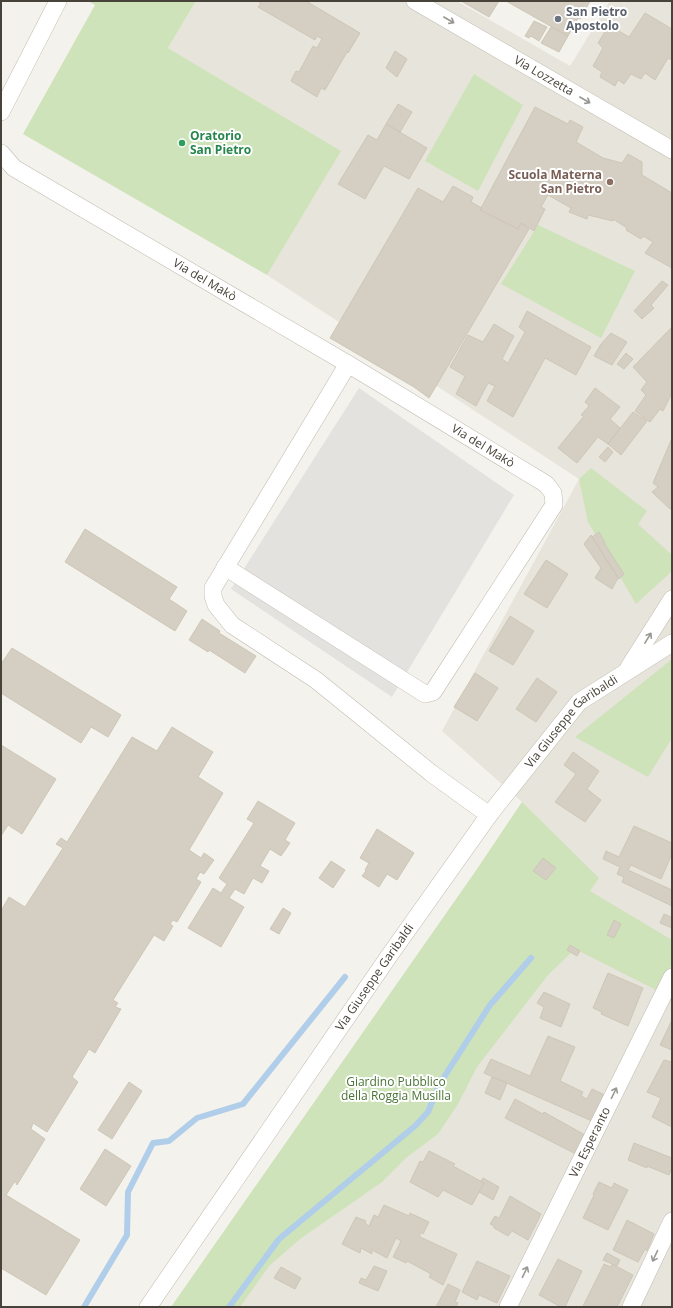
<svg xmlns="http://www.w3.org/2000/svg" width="673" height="1308" font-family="'Open Sans',sans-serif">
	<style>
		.residential { fill: #e7e4db }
		.green { fill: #cee3ba }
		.parking { fill: #e3e2df }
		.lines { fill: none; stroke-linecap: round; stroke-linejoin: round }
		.stream { stroke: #b0cee9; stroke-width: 6 }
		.building { fill: #d4cec3; stroke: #cec7b7 }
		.minor-casing { stroke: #bfbaaf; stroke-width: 18 }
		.minor { stroke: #fff; stroke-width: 17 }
		.oneway { stroke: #9a9893 }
		.worship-dot { fill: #6b7280; stroke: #fff; stroke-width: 1.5 }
		.leisure-dot { fill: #2e9e5b; stroke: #fff; stroke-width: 1.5 }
		.education-dot { fill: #8d6e63; stroke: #fff; stroke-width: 1.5 }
		.labels { text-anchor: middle; stroke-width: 4; stroke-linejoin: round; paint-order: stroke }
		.worship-label { font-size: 12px; font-weight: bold; fill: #5b616d; stroke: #fff; text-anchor: start }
		.street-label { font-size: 12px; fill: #48433a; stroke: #fff }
		.leisure-label { font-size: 12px; font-weight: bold; fill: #27864d; stroke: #fff; text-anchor: start }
		.education-label { font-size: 12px; font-weight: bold; fill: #785e54; stroke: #fff; text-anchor: end }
		.park-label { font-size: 12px; fill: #487334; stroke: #fff }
	</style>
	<rect width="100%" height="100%" fill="#f4f2ec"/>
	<path class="residential" d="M196,1H457L570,66L610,1H672V1307H188L522,802L442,731L579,479L267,275L340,151L168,48Z"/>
	<path class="green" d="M88,1H196L168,48L341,151L267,275L23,134L95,5Z
		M474,74L523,105L478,191L425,161Z
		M538,225L635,271L601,338L501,284Z
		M591,468L647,511L638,524L672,555V571L636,604L588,522L579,479Z
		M672,659V738L648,777L575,737Z
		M522,802L599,878L590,891L672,940V963L660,992L575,949L548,975L477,1067L458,1104L438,1134L406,1158L382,1182L300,1239L269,1266L240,1307H171L477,869Z"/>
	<path class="parking" d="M359,388L514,495L392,697L231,589Z"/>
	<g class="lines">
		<path class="stream" d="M84,1307L127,1235L128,1192L153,1143L169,1141L197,1118L243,1104L345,977
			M229,1307L279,1239L415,1126L428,1112L439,1085L490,1005L531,958"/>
	</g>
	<path class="building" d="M257,1H306L360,33L348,53L347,52L325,90L321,88L317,97L291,81L296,71L299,72L313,46L317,48L322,39L317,36L315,40L258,7L261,3Z
		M461,1H499L489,17Z
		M506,1H590L580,19L578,18L568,36Z
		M645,13L672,29V60L668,58L655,80L645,73L641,79L631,74L624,84L618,80L615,86L600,77L602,72L593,66L603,48L598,43L609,25L629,37Z
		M534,21L547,27L539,41L531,36L529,38L525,36Z
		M551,27L568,36L559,52L541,43Z
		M395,51L407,59L397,77L386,68Z
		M398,104L412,112L400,132L386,124Z
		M535,107L568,124L570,120L583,127L576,142L603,158L622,163L628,154L642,162V175L672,193V268L645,253L653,242L643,236L641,239L626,230L627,228L613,219V221L588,215L587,219L569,212L571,208L548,195L541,207L545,209L534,231L521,223L518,229L480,210Z
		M386,124L427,148L409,179L384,166L365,199L338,184L368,135L377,140Z
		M453,186L473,197L471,202L482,208L480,210L518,229L521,223L529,229L429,398L414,387L330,338L418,188L443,202Z
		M662,281L668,285L651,305L654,308L642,319L634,311Z
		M527,311L591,347L576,375L545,358L513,417L487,401L495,386L488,383L476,406L456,394L465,376L450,367L468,335L483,342L494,324L514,336L502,359L508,363L525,332L519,327Z
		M672,327V393L663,411L660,409L650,422L635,411L646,395L641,390L647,382L633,367Z
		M611,333L627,342L612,365L594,356L601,344Z
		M626,353L633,359L624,369L617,364Z
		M595,388L620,407L610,419L620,428L608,444L598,437L577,463L558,448L584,416L581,415L589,406L585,402Z
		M633,412L647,421L621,455L608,444Z
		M672,438V507L670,509L652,492L658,487L653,483Z
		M608,447L613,452L605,462L599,457Z
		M85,529L177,587L169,599L187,611L175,631L65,562Z
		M599,532L605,543H604L624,574L619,579L592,537Z
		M591,535L618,578L612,589L595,578L601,568L584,544Z
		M546,560L568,574L547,608L524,594Z
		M510,616L534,631L513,665L489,651Z
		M202,619L220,631L219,633L256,656L245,673L209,650L208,652L189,640Z
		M12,648L121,715L108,737L91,727L81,743L1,693V664Z
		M475,673L498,688L477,721L454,707Z
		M537,678L557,692L536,722L516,709Z
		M172,727L213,752L198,777L223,793L189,850L201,858L204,853L214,860L204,874L200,872L196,879L201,882L177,922L173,920L170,924L173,926L164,941L154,935L113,1000L118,1003L115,1007L121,1009L95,1053L89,1049L72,1077L78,1082L47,1132L33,1123L31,1129L45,1139L17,1185L15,1181L6,1195L80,1240L46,1295L1,1268V911L9,897L25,907L63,848L56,844L61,838L67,842L132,737L157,751Z
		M1,745L56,779L22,834L8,825L1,836Z
		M573,752L599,771L587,789L601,800L585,822L555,802L576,774L564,765Z
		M258,801L295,823L285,840L290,843L281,856L270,849L260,866L269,871L262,883L253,878L244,894L235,889L229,898L244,907L221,947L188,928L213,888L221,893L227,884L219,878L254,823L247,819Z
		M634,826L672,843V854L661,879L631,865L628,870L672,890V906L622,882L624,877L617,874L620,867L603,859L606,851L619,857Z
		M377,829L414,853L397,880L387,874L379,887L362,876L366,871L365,870L369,863L360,858Z
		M543,858L556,868L546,880L533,871Z
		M331,861L345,870L333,888L319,878Z
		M283,908L291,913L279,934L270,929Z
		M664,914L671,917L672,915V928L660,923Z
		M614,920L621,924L614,938L607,935Z
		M570,945L580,951L577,956L567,950Z
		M608,973L643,988L628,1026L601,1014L602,1012L593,1008Z
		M544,992L570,1004L561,1027L540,1018L544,1007L537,1003Z
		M672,1020V1050L660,1045Z
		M548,1036L575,1047L560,1081L583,1092L581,1096L587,1099L592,1089L607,1096L594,1122L484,1073L491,1059L530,1076Z
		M664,1060L672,1062V1127L652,1117L661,1098L647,1092Z
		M492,1077L507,1083L500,1100L485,1093Z
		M129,1082L142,1091L112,1139L98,1130Z
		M515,1099L543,1114L544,1112L585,1135L576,1154L505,1118Z
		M634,1143L672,1158V1167L669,1175L647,1166V1168L628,1160Z
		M105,1149L131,1166L106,1206L80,1189Z
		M429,1151L455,1164L453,1166L484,1183L472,1205L443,1190L438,1197L410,1182L420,1161L423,1162Z
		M483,1178L499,1187L493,1200L479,1192L484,1183L481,1181Z
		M599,1182L612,1188L614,1183L628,1190L608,1230L583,1218L594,1195L593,1194Z
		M510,1196L541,1214L528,1240L512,1231L508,1236L494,1228V1226L490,1224L495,1216L499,1218Z
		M384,1205L409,1216L410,1213L429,1222L423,1234L420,1232V1237L457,1254L443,1285L429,1277L431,1274L407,1261L406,1263L393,1257L401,1241L396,1238L387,1258L372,1250V1254L361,1248L360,1253L342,1244L356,1217L366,1221L365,1223L369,1226L374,1215L378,1217Z
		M627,1220L654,1234L647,1251L645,1249L638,1262L613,1250Z
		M607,1253L620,1260L617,1266L603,1260Z
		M558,1259L582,1271L565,1307H561L539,1295Z
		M477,1261L510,1276L497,1303L479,1295L477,1300L462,1292Z
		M604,1264L611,1267L612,1264L633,1275L617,1307H585L583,1306Z
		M374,1266L387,1271L378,1291L359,1283L361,1278L366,1280Z
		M281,1267L301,1278L295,1289L274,1278Z
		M448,1284L460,1290L455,1302L458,1303L456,1307H436Z"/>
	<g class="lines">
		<defs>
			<g id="minor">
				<path id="s1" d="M415,1L672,150"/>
				<path d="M1,112L58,1"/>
				<path id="s2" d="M1,153L14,168L348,364L546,484L553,493L554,505L433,692L425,694L225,567"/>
				<path d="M348,364L213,588V596L216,605L232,625L316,680L431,773L489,815"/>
				<path d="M629,667L672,599"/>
				<path id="s3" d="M148,1307L389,956L489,815L579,702L672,643"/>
				<path id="s4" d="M508,1307L672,977"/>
				<path d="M631,1307L672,1221"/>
			</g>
		</defs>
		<use href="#minor" class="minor-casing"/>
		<use href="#minor" class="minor"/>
	</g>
	<defs><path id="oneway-shaft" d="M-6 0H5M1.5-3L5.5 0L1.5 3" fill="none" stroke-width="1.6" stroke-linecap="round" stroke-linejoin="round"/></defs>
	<g class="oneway">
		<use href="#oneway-shaft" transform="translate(449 20) rotate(30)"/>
		<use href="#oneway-shaft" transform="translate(585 100) rotate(30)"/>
		<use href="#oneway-shaft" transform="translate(648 638) rotate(-58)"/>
		<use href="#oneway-shaft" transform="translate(614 1093) rotate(-64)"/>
		<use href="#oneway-shaft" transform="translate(655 1256) rotate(115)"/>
		<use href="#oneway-shaft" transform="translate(525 1272) rotate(-64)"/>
	</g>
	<circle class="worship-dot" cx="558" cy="19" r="4"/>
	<circle class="leisure-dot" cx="182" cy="143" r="4"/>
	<circle class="education-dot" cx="610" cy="182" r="4"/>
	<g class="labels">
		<g class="worship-label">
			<text x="566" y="16">San Pietro<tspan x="566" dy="14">Apostolo</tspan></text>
		</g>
		<g class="street-label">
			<text dy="4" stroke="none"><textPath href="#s1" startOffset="149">Via Lozzetta</textPath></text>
			<text dy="4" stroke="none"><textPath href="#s2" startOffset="241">Via del Makò</textPath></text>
			<text dy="4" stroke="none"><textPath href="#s2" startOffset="565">Via del Makò</textPath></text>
			<text dy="4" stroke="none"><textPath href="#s3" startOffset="724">Via Giuseppe Garibaldi</textPath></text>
			<text dy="4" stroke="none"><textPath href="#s3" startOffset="400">Via Giuseppe Garibaldi</textPath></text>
			<text dy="4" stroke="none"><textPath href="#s4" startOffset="184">Via Esperanto</textPath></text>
		</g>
		<g class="leisure-label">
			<text x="190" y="140">Oratorio<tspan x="190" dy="14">San Pietro</tspan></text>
		</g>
		<g class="education-label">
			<text x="602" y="179">Scuola Materna<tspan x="602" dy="14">San Pietro</tspan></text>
		</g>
		<g class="park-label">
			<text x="396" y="1086">Giardino Pubblico<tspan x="396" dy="14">della Roggia Musilla</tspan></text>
		</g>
	</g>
	<rect width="673" height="1308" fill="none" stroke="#48433a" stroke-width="4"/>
</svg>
